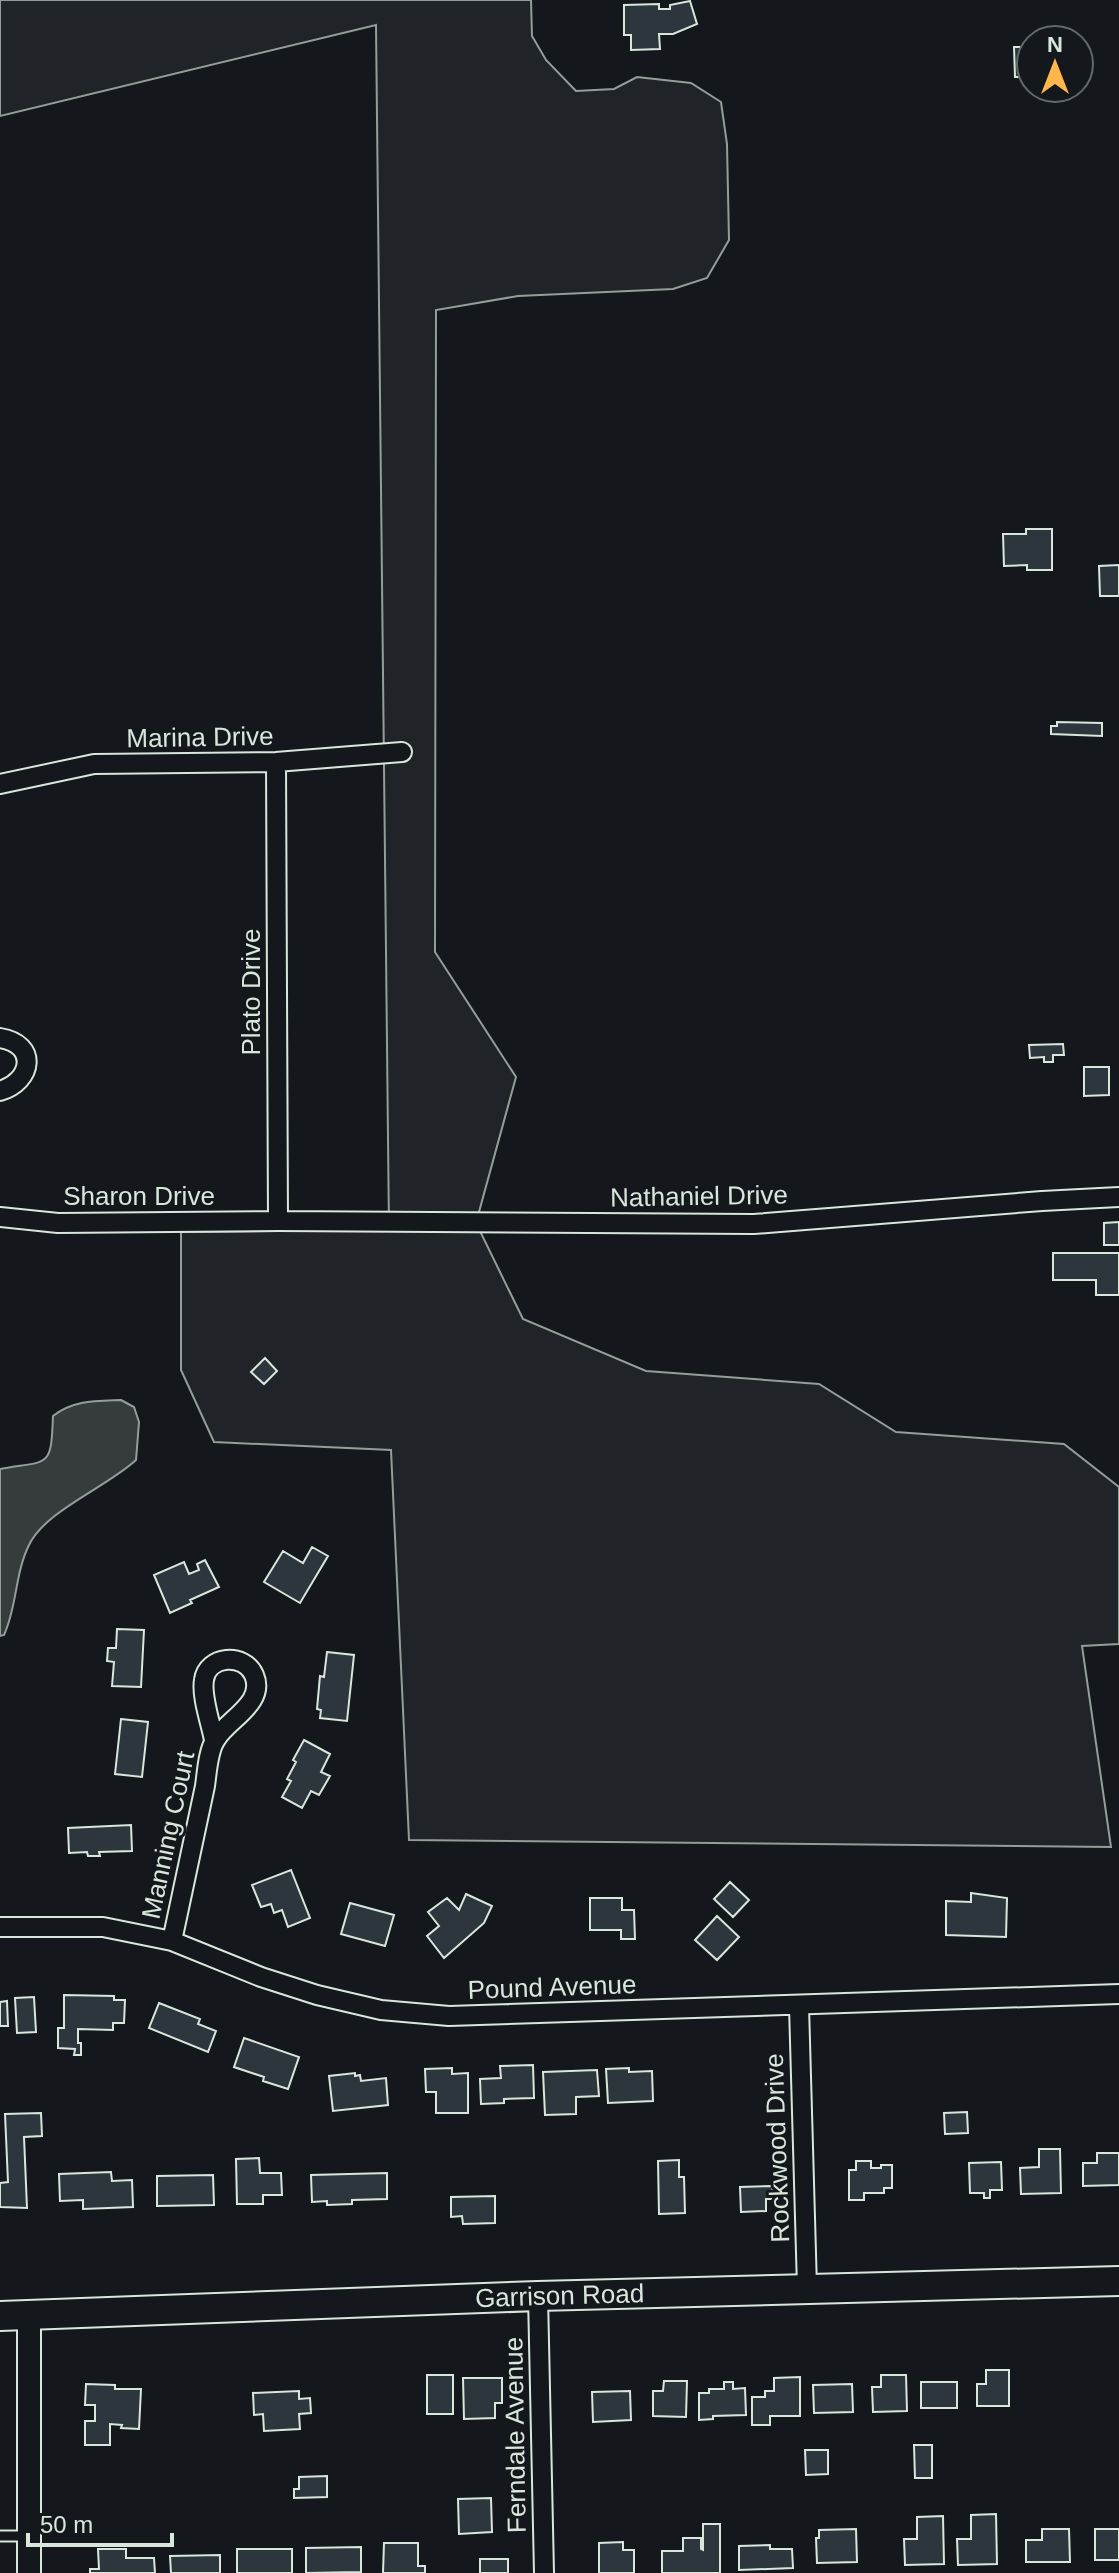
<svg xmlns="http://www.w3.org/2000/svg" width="1119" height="2573" font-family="Helvetica,sans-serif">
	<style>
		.green { fill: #202428; stroke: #939e99; stroke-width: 2 }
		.water { fill: #363b3e; stroke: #939e99; stroke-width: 2 }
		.building { fill: #2c363c; stroke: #d8e6dc; stroke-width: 2 }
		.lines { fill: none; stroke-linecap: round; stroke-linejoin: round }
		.service-casing { stroke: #d8e6dc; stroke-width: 13 }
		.minor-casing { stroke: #d8e6dc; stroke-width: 22 }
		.tertiary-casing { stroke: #d8e6dc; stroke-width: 26 }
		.primary-casing { stroke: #d8e6dc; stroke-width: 32 }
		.service { stroke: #14181c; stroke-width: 9 }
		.minor { stroke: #14181c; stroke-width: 18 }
		.tertiary { stroke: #14181c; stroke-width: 22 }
		.primary { stroke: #14181c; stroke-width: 28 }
		.labels { text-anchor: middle; stroke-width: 6; stroke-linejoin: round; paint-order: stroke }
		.street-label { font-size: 26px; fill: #d8e6dc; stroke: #14181c }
	</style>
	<rect width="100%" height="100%" fill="#14181c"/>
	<path class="green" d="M0,0H531L532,36L546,60L576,91L614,89L637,77L691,83L721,102L727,144L729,240L707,278L673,289L518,296L436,310L435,952L516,1077L476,1223L523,1319L646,1371L819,1384L896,1432L1064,1444L1119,1487V1644L1082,1646L1111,1847L409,1840L391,1450L214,1442L181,1370V1232L389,1230L376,25L0,116Z"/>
	<path class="water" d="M121,1400L134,1407L139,1422L136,1460C107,1487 45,1511 29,1545C15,1573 17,1607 4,1635L0,1636V1469C49,1460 51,1470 53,1416C73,1400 96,1401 121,1400Z"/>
	<path class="building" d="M690,1L697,24L673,34H659L660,49L631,50V35H624V5L659,4V9H670V5Z
		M1014,47H1031V77H1015Z
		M1026,529H1052V570H1027V565L1004,566L1003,534H1026Z
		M1119,565V596H1100L1099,566Z
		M1057,722L1102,723V736L1051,734V726H1057Z
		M1063,1044L1064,1055H1053V1062H1044V1057L1030,1058L1029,1045Z
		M1084,1067H1109V1095L1084,1096Z
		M1119,1222V1245H1104V1223Z
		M1053,1253H1119V1295H1096V1280H1053Z
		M265,1358L277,1371L264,1384L251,1372Z
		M312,1547L328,1556L300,1603L264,1582L283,1551L303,1563Z
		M205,1560L219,1587L190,1600L192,1603L170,1613L154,1575L184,1562L189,1574L199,1570L197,1564Z
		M117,1629L144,1630L141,1687L112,1686L114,1662L107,1661L108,1648H116Z
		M327,1652L354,1655L347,1721L320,1718L321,1710L317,1709L320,1676L324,1677Z
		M121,1719L148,1722L142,1777L115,1774Z
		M304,1740L330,1754L321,1772L330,1776L319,1795L311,1791L302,1808L282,1797L291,1781L287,1779L296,1762L293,1760Z
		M131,1825L132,1851L99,1852L100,1856H88L87,1852L69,1853L68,1828Z
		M291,1870L310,1918L288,1927L282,1910L274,1913L271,1904L261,1907L252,1885Z
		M730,1882L749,1900L733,1917L714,1899Z
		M971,1893L1007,1898L1006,1937L946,1935V1901L971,1902Z
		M466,1894L492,1906L484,1923L444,1958L427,1936L439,1926L428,1912L447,1898L459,1910Z
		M590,1898H622V1910H634L635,1939H621V1930H590Z
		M350,1903L394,1915L385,1946L341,1934Z
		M717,1916L739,1937L717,1960L695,1940Z
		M64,1995L114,1996V2000H125L124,2023H113V2030L78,2029V2043H81V2055H74L75,2049L58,2048V2028H64Z
		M34,1997L36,2032L17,2033L15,1998Z
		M7,2001L8,2026H0V2002Z
		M159,2003L200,2019L198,2024L216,2031L208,2052L149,2028Z
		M244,2038L299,2057L288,2089L263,2081L264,2077L234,2067Z
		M533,2065L534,2098L504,2099V2103L481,2104L480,2079L501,2078L500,2066Z
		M452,2068V2074L468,2073V2113H436V2092H426L425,2069Z
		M629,2068V2072L652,2071L653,2101L608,2103L606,2069Z
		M597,2070L599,2096L576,2097V2114L545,2115L543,2072Z
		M355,2073V2076L360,2075L361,2081L386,2078L388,2105L333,2111L329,2076Z
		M967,2112L968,2133L945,2134L944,2113Z
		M41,2113L42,2136L24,2137L27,2208L0,2207V2183L8,2182L5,2114Z
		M1039,2149H1060L1061,2193L1021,2194L1020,2168L1039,2167Z
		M1097,2153H1119V2185L1083,2186V2163H1097Z
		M259,2158L260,2173H281L282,2195H263V2204H237L236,2159Z
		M679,2160V2177H684L685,2213L659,2214L658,2161Z
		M856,2161H871V2168H881V2165H892V2188H884V2193H864V2200H849V2170H856Z
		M1001,2162L1002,2190H990V2198H984V2193H970L969,2163Z
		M111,2172L112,2181L132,2180L133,2207L83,2209V2200L60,2201L59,2174Z
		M387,2173V2199L352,2200V2204L327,2205V2201L312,2202L311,2175Z
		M213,2175L214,2205L157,2206V2176Z
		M772,2186L773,2199H766V2211L741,2212L740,2187Z
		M495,2196V2223L463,2224L462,2216L451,2217V2197Z
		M986,2370H1009V2406H977V2384H986Z
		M427,2375H453V2414H427Z
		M881,2375H906L907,2411L873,2412L872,2387H881Z
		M800,2377V2416H770V2425H752V2397H765V2391H774V2378Z
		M463,2378H502V2403H495V2418L464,2419Z
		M664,2381H687L686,2417L653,2416V2391H663Z
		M724,2382H733V2389L745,2388L746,2415L713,2416V2419L699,2420V2393H709V2389H724Z
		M921,2382H957V2408H921Z
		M86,2384L115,2385V2389H141L139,2429L121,2428L122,2425L110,2424V2445H85V2421H95V2405H85Z
		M852,2384L853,2412L814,2413L813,2385Z
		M299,2391V2399L310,2398L311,2413L299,2414L300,2429L264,2431L263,2414L254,2415L253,2393Z
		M630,2391L631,2420L593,2422L592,2392Z
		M914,2445H932V2478H915Z
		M805,2450H828V2474L806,2475Z
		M327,2476V2497L294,2498V2489H299V2477Z
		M491,2498L492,2532L459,2534L458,2499Z
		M996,2514L997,2564L958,2565L957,2539H971V2515Z
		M943,2516L944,2564L905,2565L904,2539H917V2517Z
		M703,2524H720V2573H662V2551H683V2538H701V2549L703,2550Z
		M856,2529L857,2562L817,2563L816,2538H819V2530Z
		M1042,2529H1069L1070,2562H1026V2540H1042Z
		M1095,2529H1119V2560H1095Z
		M623,2542V2550H634V2573H599V2543Z
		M384,2543H418V2566H425V2573H383Z
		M770,2545V2549H792L793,2568L739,2570V2546Z
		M361,2547V2572L306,2573V2548Z
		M98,2549H126V2558H154L155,2573H90V2569H99Z
		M237,2549H292V2573H237Z
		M220,2555V2573H171L170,2556Z
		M480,2559H508V2573H480Z"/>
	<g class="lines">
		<defs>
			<path id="service" d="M0,2536H29"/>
			<path id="minor" d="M276,762L278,1221
				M0,784L94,764L276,762L402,752
				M0,1038C38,1044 33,1081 0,1091
				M0,1217L58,1223L278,1221L754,1224L1042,1201L1119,1197
				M0,1927H103L172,1941L261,1977L317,1995L381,2010L449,2016L1119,1994
				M172,1941C183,1889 194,1837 205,1786C207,1772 208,1750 216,1739C228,1719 266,1703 254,1675C244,1652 207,1656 204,1680C201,1696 211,1724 214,1740
				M799,2006L807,2288
				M538,2296L544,2573"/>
			<path id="tertiary" d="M29,2314V2573"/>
			<g id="primary">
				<path id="s1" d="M0,2316L538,2296L1119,2281"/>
			</g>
		</defs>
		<use href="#service" class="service-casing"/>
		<use href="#minor" class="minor-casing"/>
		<use href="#tertiary" class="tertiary-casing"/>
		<use href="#primary" class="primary-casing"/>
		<use href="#service" class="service"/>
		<use href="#minor" class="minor"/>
		<use href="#tertiary" class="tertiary"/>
		<use href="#primary" class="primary"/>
	</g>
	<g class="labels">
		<g class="street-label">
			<text transform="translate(200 737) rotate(-1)" y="9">Marina Drive</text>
			<text transform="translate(251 992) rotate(-90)" y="9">Plato Drive</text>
			<text x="139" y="1205">Sharon Drive</text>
			<text transform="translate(699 1196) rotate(-1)" y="9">Nathaniel Drive</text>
			<text transform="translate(168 1835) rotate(-78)" y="9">Manning Court</text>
			<text transform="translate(552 1987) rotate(-2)" y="9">Pound Avenue</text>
			<text transform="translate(777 2148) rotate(-92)" y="9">Rockwood Drive</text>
			<text dy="9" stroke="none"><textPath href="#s1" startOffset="560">Garrison Road</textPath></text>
			<text transform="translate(515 2435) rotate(-91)" y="9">Ferndale Avenue</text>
		</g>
	</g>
	<g transform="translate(1055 64)"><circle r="38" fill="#14181c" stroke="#626a69" stroke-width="2"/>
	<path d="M0-6L14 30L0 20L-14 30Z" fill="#ffb74d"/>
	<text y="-12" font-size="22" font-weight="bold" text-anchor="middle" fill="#d8e6dc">N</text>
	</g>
	<path d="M28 2533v12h144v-12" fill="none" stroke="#d8e6dc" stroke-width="4"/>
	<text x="40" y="2533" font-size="24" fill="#d8e6dc" stroke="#14181c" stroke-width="6" paint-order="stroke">50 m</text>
</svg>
